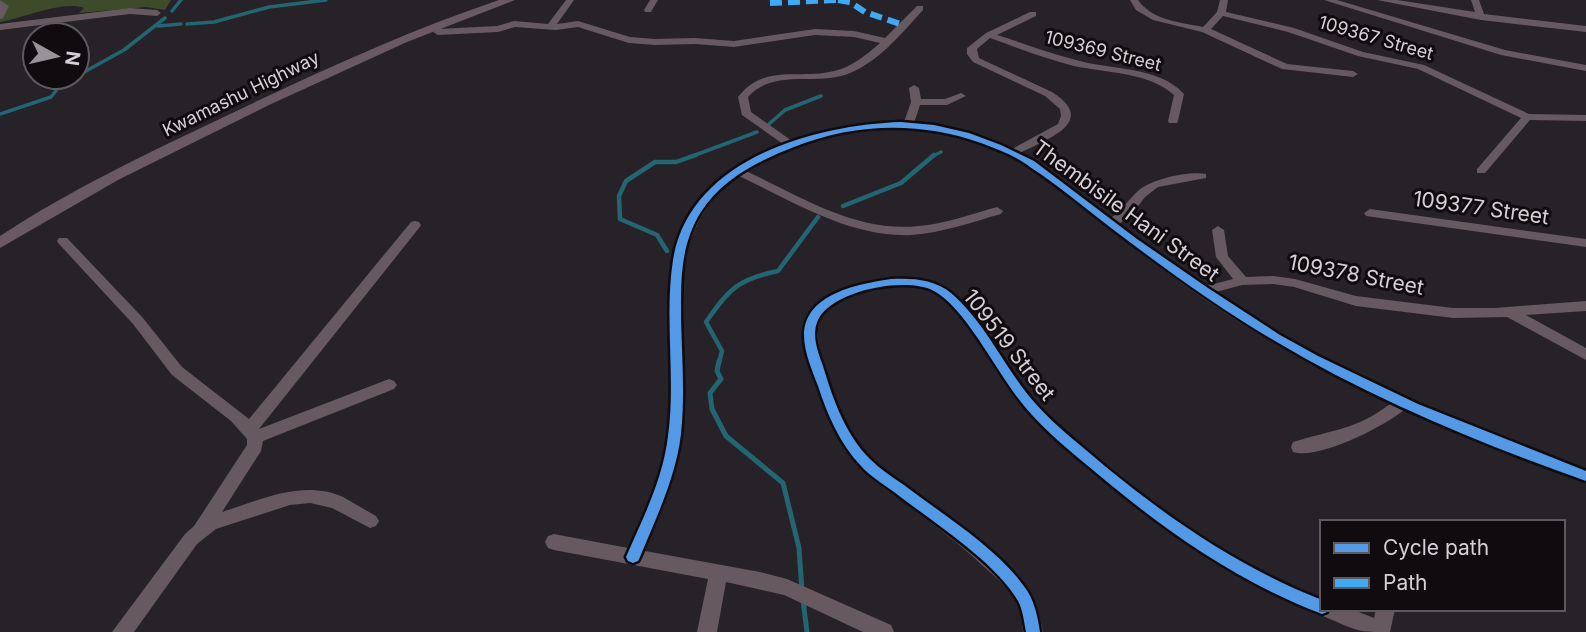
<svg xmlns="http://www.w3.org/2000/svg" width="1586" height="632" font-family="Inter,sans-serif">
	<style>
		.green { fill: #3d4b2a }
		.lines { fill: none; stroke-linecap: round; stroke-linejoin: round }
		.stream-far2 { stroke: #226573; stroke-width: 3.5 }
		.stream-far1 { stroke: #226573; stroke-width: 4.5 }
		.stream { stroke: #226573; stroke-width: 5 }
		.minor { fill: #665960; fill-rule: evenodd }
		.major { fill: #685962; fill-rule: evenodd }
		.quiet { stroke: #3fa9f5; stroke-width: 6; stroke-dasharray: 12 6; stroke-linecap: butt }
		.cycleway-casing { stroke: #100b0f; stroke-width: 5 }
		.cycleway { fill: #5399e6; fill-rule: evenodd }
		.labels { text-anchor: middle; stroke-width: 6; stroke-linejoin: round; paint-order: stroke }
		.far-street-label { font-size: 18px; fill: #d6cfd5; stroke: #100b0f }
		.street-label { font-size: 21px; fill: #d6cfd5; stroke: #100b0f }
	</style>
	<rect width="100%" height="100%" fill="#272227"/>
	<path class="green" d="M0,0H171L165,10L146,7L79,13L84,8C64,0 23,18 0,22Z"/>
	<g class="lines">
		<path class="stream-far2" d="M172,11L181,0
			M187,24L214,22L269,7L326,0
			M158,26L181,24
			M77,76L124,50L165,18
			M0,114L51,97L63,82L75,77
			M769,124L785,110L821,96
			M690,157L757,132
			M931,157L941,152"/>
		<path class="stream-far1" d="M843,206L901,183L934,155
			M667,251L657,235L620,219L619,196L626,181L655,162H676L696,155
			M719,363L722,351L706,322C729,289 738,279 778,271L818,217"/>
		<path class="stream" d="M719,361L717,371L721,379L710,393L712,409L726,436L783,483L799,548L802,591
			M803,600L807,632"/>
		<path class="minor" d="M0,0L9,6L3,18L0,19Z
			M566,0H574L557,24L578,21L630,37L655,39L695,38L734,41L815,29L854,31L885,38L917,6H923V10C901,34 877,64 845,75C813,85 773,69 748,97L751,112L792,141C827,127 866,121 904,122L911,102L909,88L914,85L919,88L921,99H945L961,93L966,96L947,105H920L914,123L970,133L1012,149L1058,124L1061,116L1060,109L1045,96L973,62L967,54V48L986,33L1030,12H1036V16L997,35C1023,43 1049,53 1076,60C1110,70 1159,66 1184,94L1178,121L1177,123H1169L1168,121L1174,95C1149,72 1106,73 1074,66C1046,59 1018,48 990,38L977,49L979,58L1052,92C1099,122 1047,139 1020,153L1035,161L1111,218C1122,210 1128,200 1138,191C1151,179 1189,171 1206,174V178L1158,187L1145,197L1132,214L1119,224L1206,286L1233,279L1216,257L1212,230L1218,226L1224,230L1228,256L1246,277L1273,276L1295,279L1356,296L1453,308H1495L1586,301V311L1526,315L1586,348V360L1507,317L1453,318L1356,306L1294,287L1273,284L1242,285L1216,292C1260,321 1306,350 1354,373C1429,410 1508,439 1586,469V483L1404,410C1383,427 1319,460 1293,452L1291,447L1293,442C1331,430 1356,430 1390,404C1323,373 1257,336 1197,294C1155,265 1115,233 1074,202C1059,190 1044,177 1028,166C945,110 830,120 746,171C799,196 857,233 918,226C945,224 971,214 997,207L1003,211L1001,214C972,222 942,233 912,235C850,238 792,201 739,176C649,241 696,347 682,440C677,479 660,515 645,551L760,572L787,579L891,625L894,632H863L784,595L726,582L717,632H697L708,579L554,550L548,548L545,542L548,536L554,534L628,548C643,512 661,476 666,437C685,308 623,207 783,144L742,115L738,97C764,63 799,80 834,71C852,67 866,55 880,43L854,37L815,35L734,47L695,44L655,45L629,43L578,27L556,30L515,27L498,32L438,35L433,32L438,29L497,26L514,21L548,24Z
			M650,0H658L651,12H645L644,10Z
			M1130,0H1138C1153,21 1180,22 1203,27L1217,12L1220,0H1228L1226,12L1294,28L1363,52L1424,65L1529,114L1586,115V121L1530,120L1485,173H1477V169L1521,118L1418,69L1358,56L1288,32L1223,16L1211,29L1287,64L1353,71L1358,74L1353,77L1282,69L1202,32L1153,20L1136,10Z
			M1324,0H1337L1505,50L1586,65V71L1501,55Z
			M1377,0H1397L1475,12L1471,0H1479L1484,14L1586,26V32L1481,20Z
			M130,8L157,10L161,13L157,16L130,14L0,30V24Z
			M1370,209L1586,239V247L1366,216L1364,213Z
			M415,221L419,222L421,225L419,228L259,429L389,379L394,381L397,385L394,389L263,441L261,451L222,512C260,500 303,479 343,497C354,503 365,510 376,516L379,521L376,526L370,528L332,508L310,503L290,505L216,529L197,544L134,632H112L185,534L194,526L247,445V439L231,421L172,375L133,324L59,244L57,241L59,238H67L143,318L182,367L249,419L411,222Z
			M909,277C919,279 930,280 940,284C970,298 1003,359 1024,387C1046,417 1076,440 1105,463C1172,518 1241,566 1322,598V609H1351L1374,618L1376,609H1395L1390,632C1381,632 1370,632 1362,631C1348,628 1334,620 1320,615C1235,582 1164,532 1094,474C1070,453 1045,433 1024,409C999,379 964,308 932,291C908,278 868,288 845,299C813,314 814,334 824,363C833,392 842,421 860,445C874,463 893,475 911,488C947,516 989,541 1019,576C1033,593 1039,611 1043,632H1023C1022,623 1021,614 1018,606C1011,590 996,577 983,566C956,540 925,519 896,496C883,487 869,478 859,466C838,444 826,415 816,387C810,370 801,349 803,330C808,287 875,278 909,277Z"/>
		<path class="major" d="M499,0H515L407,42L269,105L118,180L0,248V236C73,188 152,151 230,114C318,72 407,31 499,0Z"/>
		<path class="quiet" d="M838,0L850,2L865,12L903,25
			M770,3L836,0"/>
		<defs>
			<path id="cycleway" d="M901,122L934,125L969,133L1001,145L1034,161L1137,239L1208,288L1280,335L1318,356L1418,404L1586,471V481C1479,443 1372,399 1275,341C1222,310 1172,274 1123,237C1092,214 1062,188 1030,167C1016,156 997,149 981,143C920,121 854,123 794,147C758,161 722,179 701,212C680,245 681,281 681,318C682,357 685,396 681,434C676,477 656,518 640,557L638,561L633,563L628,561L626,557C643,518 663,479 668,436C676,378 664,318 673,260C689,159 814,125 901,122Z
				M891,279C912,278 934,279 951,293C986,323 1005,369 1035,403C1056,427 1082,446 1106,467C1172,521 1241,568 1322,600V609H1328L1327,612L1322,614C1236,581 1164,530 1094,471C1070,451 1045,431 1025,407C999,377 966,308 934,291C907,276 832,290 818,320C811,335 818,352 823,366C833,399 845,434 870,459C880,469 892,477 904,485C943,515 1001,550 1028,592C1035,604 1038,618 1040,632H1026C1024,622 1023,610 1018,601C995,561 931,521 894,492C883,484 870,476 861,466C840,444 827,414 818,386C812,370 804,352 804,335C805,293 859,284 891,279Z"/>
		</defs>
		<use href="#cycleway" class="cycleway-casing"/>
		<use href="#cycleway" class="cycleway"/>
	</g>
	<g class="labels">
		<g class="far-street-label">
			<text transform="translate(1376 38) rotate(16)" y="6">109367 Street</text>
			<text transform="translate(1103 51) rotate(14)" y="6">109369 Street</text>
			<text transform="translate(241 94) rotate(-26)" y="6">Kwamashu Highway</text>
		</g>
		<g class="street-label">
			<text transform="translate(1481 208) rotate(8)" y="7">109377 Street</text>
			<text transform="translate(1126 211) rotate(36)" y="7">Thembisile Hani Street</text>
			<text transform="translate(1356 275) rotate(11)" y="7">109378 Street</text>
			<text transform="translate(1009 345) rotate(52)" y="7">109519 Street</text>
		</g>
	</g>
	<rect x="1320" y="520" width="245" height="91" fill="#100b0f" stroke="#5f595e" stroke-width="2"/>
	<rect x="1334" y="543" width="35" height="10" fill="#5399e6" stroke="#5f595e" stroke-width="2"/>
	<text x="1383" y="555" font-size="21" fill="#d6cfd5">Cycle path</text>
	<rect x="1334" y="578" width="35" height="10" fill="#3fa9f5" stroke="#5f595e" stroke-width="2"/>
	<text x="1383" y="590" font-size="21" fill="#d6cfd5">Path</text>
	<g transform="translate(56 56) rotate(98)"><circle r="33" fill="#100b0f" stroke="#5f595e" stroke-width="2"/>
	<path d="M0-5L12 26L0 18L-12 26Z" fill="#999298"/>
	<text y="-10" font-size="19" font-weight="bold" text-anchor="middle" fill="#d6cfd5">N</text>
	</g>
</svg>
